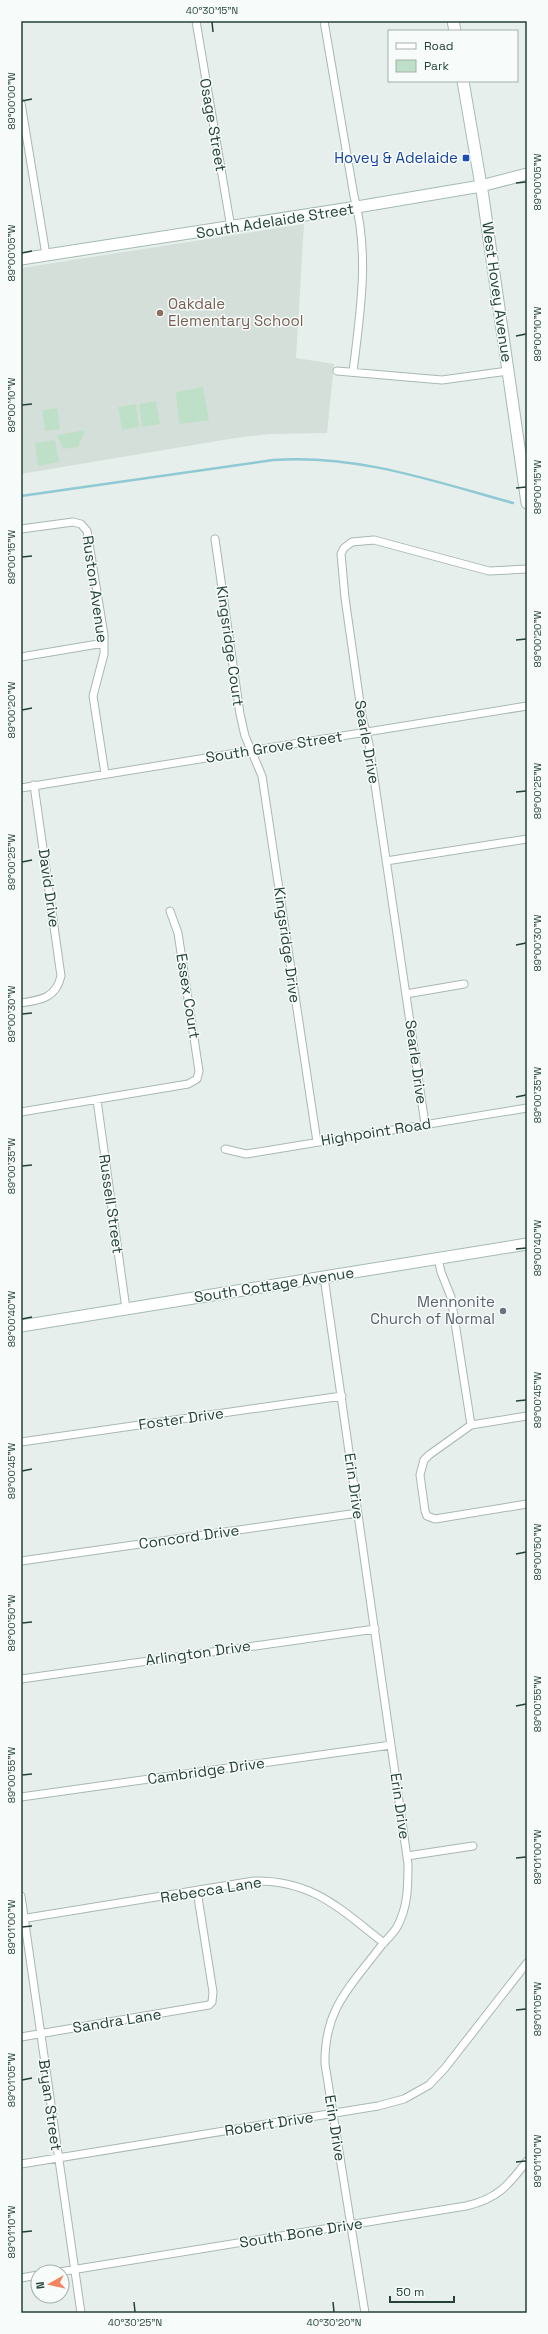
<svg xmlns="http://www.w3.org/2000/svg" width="548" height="2334" font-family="'Space Grotesk',sans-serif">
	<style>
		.built { fill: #d4dfda }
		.green { fill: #bfe0c8 }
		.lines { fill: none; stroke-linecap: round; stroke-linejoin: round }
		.stream { stroke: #8ec9d4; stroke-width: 2.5 }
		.street-casing { stroke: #a8b8b2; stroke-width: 9 }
		.secondary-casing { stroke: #a4bbb3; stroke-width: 13 }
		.street { stroke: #fff; stroke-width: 7 }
		.secondary { stroke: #fff; stroke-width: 11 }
		.ticks { fill: none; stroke: #24423a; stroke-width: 1.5 }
		.transit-dot { fill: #1a4fb4; stroke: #f7fbf9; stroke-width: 1.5 }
		.education-dot { fill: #8d6e63; stroke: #f7fbf9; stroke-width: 1.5 }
		.worship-dot { fill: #6b7280; stroke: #f7fbf9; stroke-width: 1.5 }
		.labels { text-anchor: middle; stroke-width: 3; stroke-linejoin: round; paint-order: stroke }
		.street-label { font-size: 15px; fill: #24423a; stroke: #f7fbf9 }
		.transit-label { font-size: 15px; fill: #164399; stroke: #f7fbf9; text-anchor: end }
		.education-label { font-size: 15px; fill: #785e54; stroke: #f7fbf9; text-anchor: start }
		.worship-label { font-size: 15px; fill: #5b616d; stroke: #f7fbf9; text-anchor: end }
		.neatline { fill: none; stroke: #24423a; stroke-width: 1.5 }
		.ticks-label { font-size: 10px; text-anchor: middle; fill: #24423a }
	</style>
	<rect width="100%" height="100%" fill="#e6efeb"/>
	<path class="built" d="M304,224L296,358L334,364L327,433L270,434L235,438L21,474V268Z"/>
	<path class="green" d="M203,387L209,420L179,424L176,392Z
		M156,401L160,424L142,427L139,404Z
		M136,404L139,427L122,430L118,407Z
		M57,408L60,429L45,431L42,410Z
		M85,430L78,447L63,449L57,435Z
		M55,440L59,462L38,466L35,443Z"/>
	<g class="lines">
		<path class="stream" d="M21,496L273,460C357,454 433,481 513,503"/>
		<defs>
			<path id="street" d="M196,21L231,228
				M324,21L354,196C370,255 360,313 353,372
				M21,103L46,255
				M337,371L442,380L508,371
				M21,529L73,522L81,524L87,531L104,635V654L93,696L105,774
				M215,539L240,714L245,736L262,776L317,1142
				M21,657L104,643
				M21,788L527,706
				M386,861L527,839
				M406,994L464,984
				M21,1003C41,1000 56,998 61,976L34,785
				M97,1100L126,1309
				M21,1112L188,1084L197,1079L199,1071L178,933L170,911
				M425,1124L369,744L362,717L345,598L341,554L344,548L352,542L374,540L489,571L527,569
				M225,1149L246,1154L527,1108
				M438,1258L441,1272L451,1297L471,1425
				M324,1277L408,1864C408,1886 408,1907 397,1927C393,1934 386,1940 381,1946C350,1987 324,2009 325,2064L365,2313
				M527,1416L471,1425L429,1455L424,1460L420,1475L425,1511L427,1516L435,1519L527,1504
				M21,1442L342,1396
				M21,1561L358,1513
				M21,1679L375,1629
				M21,1797L391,1745
				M407,1856L473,1846
				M21,1896L81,2313
				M21,1919L254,1881C313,1880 340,1909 384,1943
				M21,2037L209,2005L212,2002L213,1992L197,1891
				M21,2164L378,2106L404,2099L429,2085L445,2068L527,1963
				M59,2272L466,2206C497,2199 508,2186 527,2161
				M21,2278L38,2275"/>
			<path id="secondary" d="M453,21L455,31
				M463,81L483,197L527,503
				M21,259L357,207L481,186L527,174
				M21,1326L527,1244"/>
		</defs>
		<use href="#street" class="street-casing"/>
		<use href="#secondary" class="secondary-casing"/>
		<use href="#street" class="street"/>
		<use href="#secondary" class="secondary"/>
	</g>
	<path class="ticks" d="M212,22L213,32M22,101L32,99M516,183L526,182M22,253L32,251M516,336L526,334M22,405L32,404M516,488L526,487M22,557L32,556M516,640L526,639M22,710L32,708M516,792L526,791M22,862L32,860M516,945L526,943M22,1014L32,1013M516,1097L526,1095M22,1166L32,1165M516,1249L526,1248M22,1319L32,1317M516,1401L526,1400M22,1471L32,1469M516,1554L526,1552M22,1623L32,1622M516,1706L526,1704M22,1775L32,1774M516,1858L526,1857M22,1927L32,1926M516,2010L526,2009M22,2080L32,2078M516,2162L526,2161M22,2232L32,2231M134,2302L135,2312M333,2302L334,2312"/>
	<rect class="transit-dot" x="462" y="154" width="8" height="8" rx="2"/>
	<circle class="education-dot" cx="160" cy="313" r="4"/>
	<circle class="worship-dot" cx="503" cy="1311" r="4"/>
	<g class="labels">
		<g class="street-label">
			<text transform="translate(213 125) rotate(80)" y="5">Osage Street</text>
			<text transform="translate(275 221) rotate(-9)" y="5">South Adelaide Street</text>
			<text transform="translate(497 292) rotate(82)" y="5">West Hovey Avenue</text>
			<text transform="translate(95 589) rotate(82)" y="5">Ruston Avenue</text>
			<text transform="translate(230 646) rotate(82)" y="5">Kingsridge Court</text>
			<text transform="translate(367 742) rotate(80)" y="5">Searle Drive</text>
			<text transform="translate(274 747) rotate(-9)" y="5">South Grove Street</text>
			<text transform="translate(49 888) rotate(82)" y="5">David Drive</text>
			<text transform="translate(287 945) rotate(82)" y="5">Kingsridge Drive</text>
			<text transform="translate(188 996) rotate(81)" y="5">Essex Court</text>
			<text transform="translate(416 1062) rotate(82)" y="5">Searle Drive</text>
			<text transform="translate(376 1132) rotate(-9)" y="5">Highpoint Road</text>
			<text transform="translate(111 1204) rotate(82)" y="5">Russell Street</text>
			<text transform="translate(274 1285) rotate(-9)" y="5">South Cottage Avenue</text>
			<text transform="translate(181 1419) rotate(-8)" y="5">Foster Drive</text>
			<text transform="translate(354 1486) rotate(82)" y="5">Erin Drive</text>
			<text transform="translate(189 1537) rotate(-8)" y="5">Concord Drive</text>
			<text transform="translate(198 1653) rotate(-8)" y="5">Arlington Drive</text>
			<text transform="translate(206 1771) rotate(-8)" y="5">Cambridge Drive</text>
			<text transform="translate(400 1806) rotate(82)" y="5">Erin Drive</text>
			<text transform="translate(211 1890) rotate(-9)" y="5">Rebecca Lane</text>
			<text transform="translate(117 2021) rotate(-9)" y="5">Sandra Lane</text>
			<text transform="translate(50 2105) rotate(82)" y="5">Bryan Street</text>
			<text transform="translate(269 2124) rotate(-9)" y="5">Robert Drive</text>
			<text transform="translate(335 2128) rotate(81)" y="5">Erin Drive</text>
			<text transform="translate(301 2233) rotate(-9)" y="5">South Bone Drive</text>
		</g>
		<g class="transit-label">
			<text x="458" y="163">Hovey &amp; Adelaide</text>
		</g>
		<g class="education-label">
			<text x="168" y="309">Oakdale<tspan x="168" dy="17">Elementary School</tspan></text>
		</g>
		<g class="worship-label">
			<text x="495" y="1307">Mennonite<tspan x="495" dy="17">Church of Normal</tspan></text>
		</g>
	</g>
	<rect width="548" height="2334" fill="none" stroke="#f7fbf9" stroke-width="44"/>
	<rect x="388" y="30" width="130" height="52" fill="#f7fbf9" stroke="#a3b1ad"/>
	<rect x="396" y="43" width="20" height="6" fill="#ffffff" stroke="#a3b1ad"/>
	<text x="424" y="50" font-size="12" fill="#24423a">Road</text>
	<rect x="396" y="60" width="20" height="12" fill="#bfe0c8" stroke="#a3b1ad"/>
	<text x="424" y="70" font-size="12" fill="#24423a">Park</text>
	<g transform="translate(50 2284) rotate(262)"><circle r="19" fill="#f7fbf9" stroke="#a3b1ad"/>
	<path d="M0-3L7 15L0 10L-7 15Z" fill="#f4845f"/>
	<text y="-6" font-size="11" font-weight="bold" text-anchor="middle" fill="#24423a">N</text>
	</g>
	<path d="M390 2296v6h64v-6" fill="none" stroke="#24423a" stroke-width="2"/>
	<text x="396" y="2296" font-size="12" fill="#24423a" stroke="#f7fbf9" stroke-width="3" paint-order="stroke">50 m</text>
	<rect x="22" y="22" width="504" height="2290" class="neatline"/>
	<g class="ticks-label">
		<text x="212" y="14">40°30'15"N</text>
		<text transform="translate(11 101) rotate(-90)" y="4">89°00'00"W</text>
		<text transform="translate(537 182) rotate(-90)" y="4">89°00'05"W</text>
		<text transform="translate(11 253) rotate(-90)" y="4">89°00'05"W</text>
		<text transform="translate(537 334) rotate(-90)" y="4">89°00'10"W</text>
		<text transform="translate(11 405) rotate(-90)" y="4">89°00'10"W</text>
		<text transform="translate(537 487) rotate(-90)" y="4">89°00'15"W</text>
		<text transform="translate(11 557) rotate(-90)" y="4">89°00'15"W</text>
		<text transform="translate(537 639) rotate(-90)" y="4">89°00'20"W</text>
		<text transform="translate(11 710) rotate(-90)" y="4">89°00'20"W</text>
		<text transform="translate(537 791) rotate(-90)" y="4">89°00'25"W</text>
		<text transform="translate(11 862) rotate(-90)" y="4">89°00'25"W</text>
		<text transform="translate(537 943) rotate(-90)" y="4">89°00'30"W</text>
		<text transform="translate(11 1014) rotate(-90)" y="4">89°00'30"W</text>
		<text transform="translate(537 1095) rotate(-90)" y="4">89°00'35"W</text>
		<text transform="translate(11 1166) rotate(-90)" y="4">89°00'35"W</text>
		<text transform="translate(537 1248) rotate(-90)" y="4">89°00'40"W</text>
		<text transform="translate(11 1319) rotate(-90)" y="4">89°00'40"W</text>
		<text transform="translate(537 1400) rotate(-90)" y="4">89°00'45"W</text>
		<text transform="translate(11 1471) rotate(-90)" y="4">89°00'45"W</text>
		<text transform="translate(537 1552) rotate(-90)" y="4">89°00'50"W</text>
		<text transform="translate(11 1623) rotate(-90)" y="4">89°00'50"W</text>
		<text transform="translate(537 1704) rotate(-90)" y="4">89°00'55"W</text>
		<text transform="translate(11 1775) rotate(-90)" y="4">89°00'55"W</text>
		<text transform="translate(537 1857) rotate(-90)" y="4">89°01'00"W</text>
		<text transform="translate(11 1927) rotate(-90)" y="4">89°01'00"W</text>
		<text transform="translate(537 2009) rotate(-90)" y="4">89°01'05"W</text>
		<text transform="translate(11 2080) rotate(-90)" y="4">89°01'05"W</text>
		<text transform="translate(537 2161) rotate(-90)" y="4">89°01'10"W</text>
		<text transform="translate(11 2232) rotate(-90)" y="4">89°01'10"W</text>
		<text x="135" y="2326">40°30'25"N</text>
		<text x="334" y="2326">40°30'20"N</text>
	</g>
</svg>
